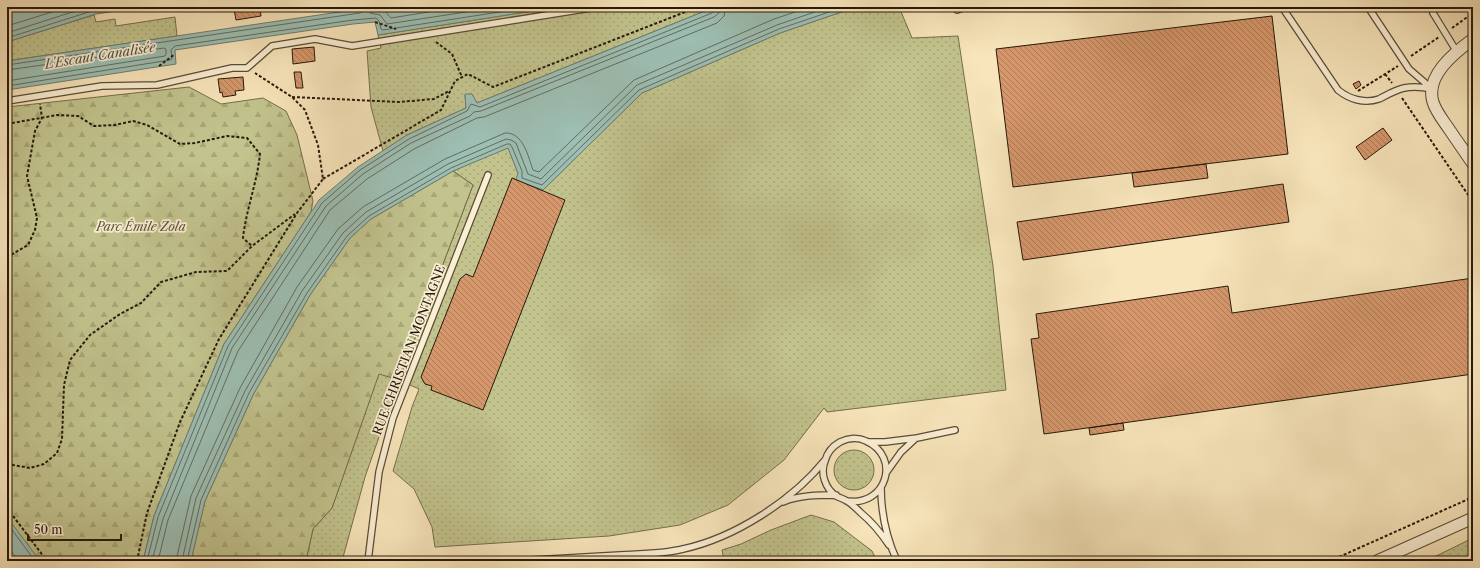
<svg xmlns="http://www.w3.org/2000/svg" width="1480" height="568" font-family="'Libre Caslon Text',serif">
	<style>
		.grass { fill: url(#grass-dots); stroke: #746e4c }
		.forest { fill: url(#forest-firs); stroke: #746e4c }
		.water { fill: #9dbfb4; stroke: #6d7d70 }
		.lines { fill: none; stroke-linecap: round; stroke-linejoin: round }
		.shore { stroke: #626c60; stroke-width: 1 }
		.building { fill: url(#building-back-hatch); stroke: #26190b }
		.service-casing { stroke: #5a4c37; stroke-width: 8 }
		.minor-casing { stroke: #5a4c37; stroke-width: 13 }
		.path { stroke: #26190b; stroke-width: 2; stroke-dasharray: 3 2; stroke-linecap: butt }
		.service { stroke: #faeed3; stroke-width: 5.5 }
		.minor { stroke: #faeed3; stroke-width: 11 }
		.labels { text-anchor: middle; stroke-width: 3.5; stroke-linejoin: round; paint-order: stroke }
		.park-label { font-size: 12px; font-style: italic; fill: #5d5438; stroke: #faeed3 }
		.street-label { font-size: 12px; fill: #26190b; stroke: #faeed3 }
		.water-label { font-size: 13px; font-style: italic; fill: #505346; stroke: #faeed3 }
	</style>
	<defs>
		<pattern id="grass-dots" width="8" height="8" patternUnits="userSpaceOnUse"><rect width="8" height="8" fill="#c2c38d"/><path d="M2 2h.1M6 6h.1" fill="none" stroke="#a7a778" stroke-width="1.8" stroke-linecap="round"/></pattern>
		<pattern id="forest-firs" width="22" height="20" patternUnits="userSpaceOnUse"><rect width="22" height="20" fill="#c2c38d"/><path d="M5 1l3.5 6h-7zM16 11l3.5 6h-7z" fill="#a7a778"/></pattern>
		<pattern id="building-back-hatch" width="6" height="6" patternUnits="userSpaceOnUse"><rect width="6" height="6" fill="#d5976b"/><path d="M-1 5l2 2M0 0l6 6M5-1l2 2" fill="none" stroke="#ad7a56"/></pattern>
	</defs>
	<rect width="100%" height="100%" fill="#f8e5bb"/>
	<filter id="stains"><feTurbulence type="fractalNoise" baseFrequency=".005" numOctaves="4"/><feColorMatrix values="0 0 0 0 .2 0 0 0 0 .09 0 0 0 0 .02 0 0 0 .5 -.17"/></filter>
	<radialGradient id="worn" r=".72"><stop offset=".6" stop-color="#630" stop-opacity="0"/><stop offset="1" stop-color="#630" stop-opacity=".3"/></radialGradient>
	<path class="grass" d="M559,7H715L477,103L472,94L465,95L466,108L407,135L383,151L371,107L367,51L381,48L378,35Z
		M856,7H899L912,38L958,36L993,266L1006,390L827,412L824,408L784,460L728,505L680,525L609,536L435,547L432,527L414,489L393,471L412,407L419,389L399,380L365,477L342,561H306L313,529L332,508L379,373L399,380L473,185L453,171L508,147L518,173L543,190L642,93L780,33Z
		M94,15L96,22L115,19L116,26L175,17L177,36L7,61V42Z
		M834 470a20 20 0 1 1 40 0a20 20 0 1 1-40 0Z
		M811,515L834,522L872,551L877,561H724L722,550L741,544L771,530Z
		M1473,538V561H1426Z"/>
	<path class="forest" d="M189,87L221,104L263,98L286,111L297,135L313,201L311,212L224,344L154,516L143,561H7V107Z
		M453,171L473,185L399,380L379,374L332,508L313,529L306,561H215L195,559L191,560L205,501L253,395L310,295L350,238L371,219Z"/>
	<path class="water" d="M7,7H144L96,14L7,42Z
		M373,7H559L378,35L375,22L353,24L175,50L176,64L7,90V61Z
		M715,7H856L780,33L642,93L543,190L516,180L518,173L508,148L453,171L371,219L350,238L310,295L253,395L205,501L191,561H143L154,516L224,344L319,200L358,167L407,135L466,108L465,94H472L477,103Z
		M7,517L40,561H19L7,546Z"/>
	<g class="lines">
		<path class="shore" d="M369,7L370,13L380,15L387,24L499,7
			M376,7L384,10L391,18L460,7
			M7,26L68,7
			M7,33L88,7
			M7,38L95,10L117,7
			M7,65L360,13L364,11V7
			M7,70L164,48L166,49V54L165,56L7,81
			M7,86L170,60L172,59L171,50L175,46L353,20L376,18L379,21L381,29L383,30L532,7
			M7,523L35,561
			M147,561L158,517L228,346L322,203L360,170L409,139L467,111L471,104L480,107L712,13L715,10V7
			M152,561L163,519L232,348L326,206L363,174L411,143L470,116L474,112L481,111L714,17L719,13L720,7
			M158,561L168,520L238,351L330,210L367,179L414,149L477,118L484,117L717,23L724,16L726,7
			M176,561L191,496L240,388L297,287L338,229L363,207L445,159L505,133C523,132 528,156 533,170L539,172L634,80L774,19L810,7
			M182,561L196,498L245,391L302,291L343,233L366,212L448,164L506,139L511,140L516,143L528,174L541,179L637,85L777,25L829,7
			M187,561L201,500L249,393L307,293L347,236L369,216L451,168L507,144H510L512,147L522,171V178L542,185L639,90L779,29L844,7"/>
	</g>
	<path class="building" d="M260,7L261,16L236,20L234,9Z
		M1272,16L1288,154L1013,187L996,49Z
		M314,47L315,61L293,64L292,49Z
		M294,72H301L303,88H296Z
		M243,77L244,90L235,91L236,95L223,97L222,92L220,93L218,79Z
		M1359,81L1361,85L1356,89L1353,84Z
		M1383,128L1392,140L1365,160L1356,147Z
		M1206,164L1208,178L1134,187L1132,173Z
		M512,178L565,200L483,410L431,390L432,386L425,384L421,377L460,279L466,274L473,277Z
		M1283,184L1289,222L1023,260L1017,222Z
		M1473,278V374L1044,434L1031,339L1039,338L1036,314L1228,286L1232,313Z
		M1123,423L1124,430L1090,435L1089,428Z"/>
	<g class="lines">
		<defs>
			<path id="service" d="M1282,7L1338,90C1349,99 1364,104 1379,99C1387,95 1395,90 1404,88C1414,86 1423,87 1432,89
				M1368,7L1409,69L1430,87
				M957,10L966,7
				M1433,13L1457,52
				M7,101L102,86L157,85L232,68H247L272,46L315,39L352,46L597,7
				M869,442H885L917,438L955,430
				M886,473L901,452L915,439
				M881,487C881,513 886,537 897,561
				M847,501C886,507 902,457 866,441C858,437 848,438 840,442C833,446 827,453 825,461C820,473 825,488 836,496C840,498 844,499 847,501C852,504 857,509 861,513C872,522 881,533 889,545
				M783,502C800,495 818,495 836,495
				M368,561L379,472L393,418L488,175
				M514,561C549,559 584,557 620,555C641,554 663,554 683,549C734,538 792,501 825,460"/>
			<path id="minor" d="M1473,39C1454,53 1425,76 1433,102C1436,112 1443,120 1449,129C1457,141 1465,152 1473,164
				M1377,561L1473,518"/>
		</defs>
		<use href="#service" class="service-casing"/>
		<use href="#minor" class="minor-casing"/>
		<path class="path" d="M375,22L396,29
			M1452,28L1473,13
			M436,42L452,54L462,77
			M1411,56L1439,37
			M159,66L175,54
			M1385,74L1392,83
			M1358,91L1398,66
			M292,97L399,102L434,99L449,91
			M1402,98L1473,202
			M7,124L57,115L78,116L94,126L115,125L133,121L147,125L180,144L195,143L227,136L247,138L260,154C257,183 246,210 243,238L252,246
			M323,179L441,110L455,81L468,74L493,87L698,7
			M7,257L28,245L35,230L37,218L27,176L35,131L42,118L40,104
			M7,464L30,468L44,464L57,453L62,439L64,385L70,360L90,335L120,314L141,303L161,282L196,272L227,271L252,246L295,214
			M7,508L47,561
			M137,561L147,513L180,422L219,339L297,213L323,179L318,145L305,110L292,97L255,73
			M1330,561L1473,497"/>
		<use href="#service" class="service"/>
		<use href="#minor" class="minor"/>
	</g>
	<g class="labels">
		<g class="park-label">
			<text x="141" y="231">Parc Émile Zola</text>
		</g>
		<g class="street-label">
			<text transform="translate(409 350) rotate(-69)" y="4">RUE CHRISTIAN MONTAGNE</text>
		</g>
		<g class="water-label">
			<text transform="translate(100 55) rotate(-9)" y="5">L'Escaut Canalisée</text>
		</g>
	</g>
	<rect width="1480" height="568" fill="none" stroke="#f8e5bb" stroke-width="24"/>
	<rect x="8" y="8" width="1464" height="552" fill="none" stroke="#26190b" stroke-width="2"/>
	<rect x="12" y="12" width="1456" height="544" fill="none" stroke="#26190b"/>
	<path d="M28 534v6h93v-6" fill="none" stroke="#26190b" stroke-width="2"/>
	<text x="34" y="534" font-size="12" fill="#26190b" stroke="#faeed3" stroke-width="3" paint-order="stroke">50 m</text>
	<rect width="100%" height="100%" filter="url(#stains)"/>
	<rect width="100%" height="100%" fill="url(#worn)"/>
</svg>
